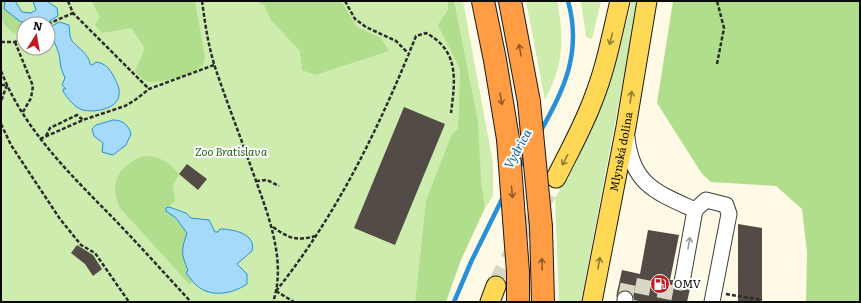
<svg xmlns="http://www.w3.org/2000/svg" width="861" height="303" font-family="Literata,serif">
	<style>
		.green { fill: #cdecae; fill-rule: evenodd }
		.forest { fill: #b0de8c }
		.water { fill: #a6dafb; stroke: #2790d8 }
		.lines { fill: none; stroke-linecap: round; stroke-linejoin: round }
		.stream { stroke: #2790d8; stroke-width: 4.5 }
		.building { fill: #534b45 }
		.minor-tunnel { stroke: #dad6c5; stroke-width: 15; stroke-dasharray: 15 8; stroke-linecap: butt }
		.major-tunnel { stroke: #dad6c5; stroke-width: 19; stroke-dasharray: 19 10; stroke-linecap: butt }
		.minor-casing { stroke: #3d3d3d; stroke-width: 17 }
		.major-casing { stroke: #1b1b1b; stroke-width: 21 }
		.highway-casing { stroke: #1b1b1b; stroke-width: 24 }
		.path { stroke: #2c2c2c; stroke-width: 2.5; stroke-dasharray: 4 2; stroke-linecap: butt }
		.minor { stroke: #fff; stroke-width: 15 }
		.major { stroke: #ffd856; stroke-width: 19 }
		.highway { stroke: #ff9c44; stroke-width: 22 }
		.highway-bridge-casing { stroke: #1b1b1b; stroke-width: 24; stroke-linecap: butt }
		.highway-bridge { stroke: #ff9c44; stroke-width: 22 }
		.oneway { stroke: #917b34 }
		.oneway2 { stroke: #915a2a }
		.oneway3 { stroke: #9d9d9d }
		.labels { text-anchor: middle; stroke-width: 4; stroke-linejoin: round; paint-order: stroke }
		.park-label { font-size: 11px; font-style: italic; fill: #266516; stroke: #fff }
		.street-label { font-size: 11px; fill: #0a0a0a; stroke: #fff }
		.poi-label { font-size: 11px; fill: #0a0a0a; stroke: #fff; text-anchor: start }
		.water-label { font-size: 12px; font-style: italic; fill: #0b5fa3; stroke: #fff }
	</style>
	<rect width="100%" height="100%" fill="#fffae6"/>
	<path class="green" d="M1,1H451L460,69L458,128L451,136L426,200L415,302H1ZM24,24H48V48H24Z
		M454,1H463L493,163V196L485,208Z
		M526,1H557C565,40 563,65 545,100Z
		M581,1H601L592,39L586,37Z
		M632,1H638L581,302H559L555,198L576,162L595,123L615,66Z"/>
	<path class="forest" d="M1,1H5L4,9L18,20L28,22L38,19L46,23L24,24V30L14,33C1,25 1,16 1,1Z
		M92,1H195L205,57L203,65C193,74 160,85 147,81C142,79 139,75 135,71L145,48L131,28L102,33L95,25L100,16L96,10Z
		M255,1H341L357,27L381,38L389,51L315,75L302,70L300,51L271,20L264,5Z
		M448,1H454L478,122L481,180L485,208L461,260L446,302H415L426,200L451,136L458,128L460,69L438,25L448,10Z
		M673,1H860V302H806L807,252L802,209L776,186L711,182L702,174L657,103Z
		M143,156C160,156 169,162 179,174L173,185L175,201L166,208L184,228L187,234C181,250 181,254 188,271L187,273L192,281L190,285L120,208C108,183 119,166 143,156Z"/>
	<path class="water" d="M5,1H15L22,12L31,13L36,10L33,1H47L57,8L58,16L46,23L36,19L21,22L4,9Z
		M59,22L69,25C70,30 69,36 72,41C78,48 89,54 90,64L92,65L96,62C105,63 110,69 114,77C117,83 120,88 119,95C118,109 94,113 83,110C75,108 67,98 63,91V89H66L62,85L65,78L61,68L59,54L50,30V27Z
		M113,120C122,120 129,125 131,134L126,145L113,155L102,152L103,143L94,136L92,129L96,125Z
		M169,207L186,213L191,218L209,220L215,232H218L220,229C231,229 257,233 252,251L237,264L247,274V284C231,295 208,298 194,283C191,280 189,276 186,273L188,270C181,254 181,250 187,233L176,218L166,211V208Z"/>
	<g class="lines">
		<path class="stream" d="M540,132C565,89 582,51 568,1
			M518,170L526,155
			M454,302L471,262L505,193"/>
	</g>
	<path class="building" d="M404,107L445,124L395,245L354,228Z
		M187,164L207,179L198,190L179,174Z
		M738,224L762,228V302H738Z
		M648,230L679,235L670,280H673L674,285L680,291L685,290L691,284L687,302H643L634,300L633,294L625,290L620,291L616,297L622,270L640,274Z
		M77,245L93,255L102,269L93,276L85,264L71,253Z"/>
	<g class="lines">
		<path class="minor-tunnel" d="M625,299L628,284L679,294"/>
		<path class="major-tunnel" d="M496,286L524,232L556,178"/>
		<defs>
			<path id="minor" d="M627,137C632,184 655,192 695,210L682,282
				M695,210L706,200L726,205L729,214L712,302
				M625,302V299"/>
			<g id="major">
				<path d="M556,178C569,152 583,127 593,100C606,68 612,34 620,1"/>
				<path d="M490,302L496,286"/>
				<path id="s1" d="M592,302L626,127L647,1"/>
			</g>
			<path id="highway" d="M483,1L495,60L508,139
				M510,1L529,102
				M541,227L543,302
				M518,302V272"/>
		</defs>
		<use href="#minor" class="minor-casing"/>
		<use href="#major" class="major-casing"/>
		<use href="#highway" class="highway-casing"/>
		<path class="path" d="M68,1L73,13L149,89
			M202,1C205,23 208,45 215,67C226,100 239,133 251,167C265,207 288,259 273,302
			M345,1L355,19L366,27L396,41L409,54
			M48,24L73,13
			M1,42H15L24,38
			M15,42L33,86L31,98L23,112
			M717,64L724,28L717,1
			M1,71C24,130 71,175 115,220C141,247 166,275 191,302
			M1,85H7L1,101
			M1,124L11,145L60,219L81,245L95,253L129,302
			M46,136L50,128L77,115L83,120
			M40,139L83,120L125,106L135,100L149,89L214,65
			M256,181L267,180L279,186
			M273,227C290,239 296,241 316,236
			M276,291C337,215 380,126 416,36L426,33C460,51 455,81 451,113
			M276,291L294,302
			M726,294L762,300"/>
		<use href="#minor" class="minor"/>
		<use href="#major" class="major"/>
		<use href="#highway" class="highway"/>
		<defs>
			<path id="highway-bridge" d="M529,102L541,227
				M508,139L518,272"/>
		</defs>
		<use href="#highway-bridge" class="highway-bridge-casing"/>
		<use href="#highway-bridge" class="highway-bridge"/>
	</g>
	<defs><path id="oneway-shaft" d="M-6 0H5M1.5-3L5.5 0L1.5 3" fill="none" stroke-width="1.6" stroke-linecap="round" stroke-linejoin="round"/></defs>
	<g class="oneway">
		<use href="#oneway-shaft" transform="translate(611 39) rotate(104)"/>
		<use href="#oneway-shaft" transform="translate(631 97) rotate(-81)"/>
		<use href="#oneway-shaft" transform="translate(565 160) rotate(118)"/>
		<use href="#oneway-shaft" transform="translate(599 263) rotate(-80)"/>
	</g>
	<g class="oneway2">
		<use href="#oneway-shaft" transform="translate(520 50) rotate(-100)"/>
		<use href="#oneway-shaft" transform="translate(501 99) rotate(81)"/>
		<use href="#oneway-shaft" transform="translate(512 192) rotate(85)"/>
		<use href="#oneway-shaft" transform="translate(542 264) rotate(-92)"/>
	</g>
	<use class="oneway3" href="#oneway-shaft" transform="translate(689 243) rotate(-80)"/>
	<defs>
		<symbol id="fuel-disc" viewBox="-11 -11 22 22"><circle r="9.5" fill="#c3181e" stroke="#fff"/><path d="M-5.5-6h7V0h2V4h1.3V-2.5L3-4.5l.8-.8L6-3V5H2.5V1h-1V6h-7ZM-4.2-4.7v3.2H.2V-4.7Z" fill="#fff"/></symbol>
	</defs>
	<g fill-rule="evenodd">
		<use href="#fuel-disc" x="649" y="273" width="22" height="22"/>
	</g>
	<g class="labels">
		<g class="park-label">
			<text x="231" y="156">Zoo Bratislava</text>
		</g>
		<g class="street-label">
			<text dy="4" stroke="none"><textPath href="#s1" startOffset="153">Mlynská dolina</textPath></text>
		</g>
		<g class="poi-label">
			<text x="674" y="288">OMV</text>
		</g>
		<g class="water-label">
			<text transform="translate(518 149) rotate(-61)" y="4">Vydrica</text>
		</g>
	</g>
	<rect width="861" height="303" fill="none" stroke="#0a0a0a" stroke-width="4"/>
	<g transform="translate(36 36) rotate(11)"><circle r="19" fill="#ffffff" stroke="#9d9d9d"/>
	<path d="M0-3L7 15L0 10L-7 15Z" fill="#c3181e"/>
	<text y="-6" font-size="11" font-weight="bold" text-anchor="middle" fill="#0a0a0a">N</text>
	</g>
</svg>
